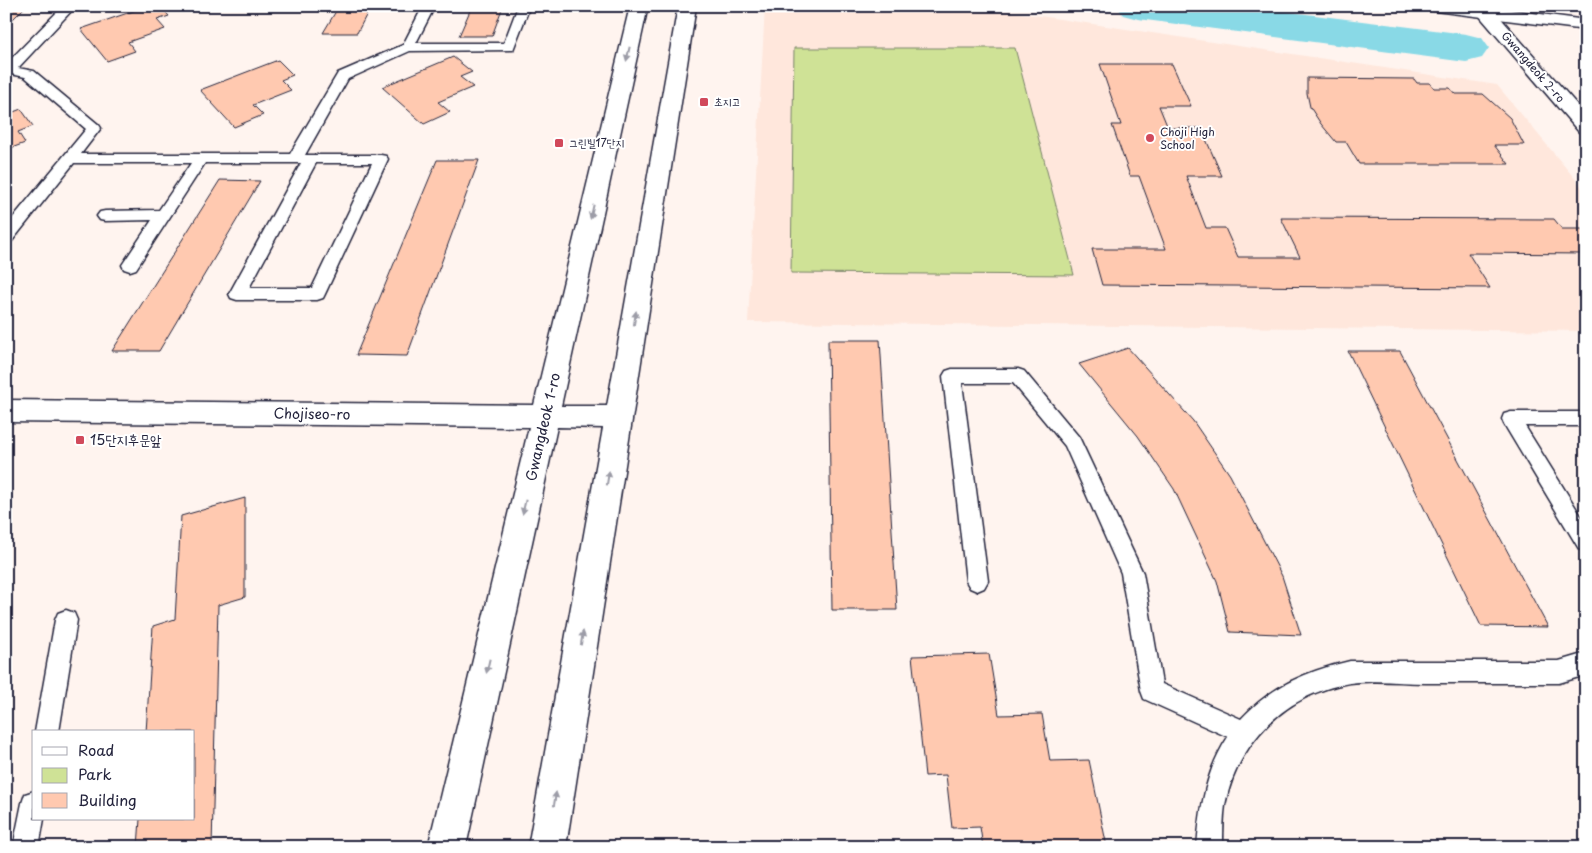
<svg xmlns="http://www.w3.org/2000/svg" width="1592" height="853" font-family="'Playpen Sans','Poor Story',sans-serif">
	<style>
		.built { fill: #ffe7dc }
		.green { fill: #cfe296; stroke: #788268 }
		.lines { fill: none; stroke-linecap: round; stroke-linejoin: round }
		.river { fill: #89d9e6; fill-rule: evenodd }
		.building { fill: #ffc9b0; stroke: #22223b }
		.service-casing { stroke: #22223b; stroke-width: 3 }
		.tertiary-casing { stroke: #22223b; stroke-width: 3 }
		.secondary-casing { stroke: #22223b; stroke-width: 3 }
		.service { fill: #fff; fill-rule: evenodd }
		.tertiary { fill: #fff; fill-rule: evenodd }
		.secondary { fill: #fff; fill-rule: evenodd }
		.oneway { fill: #9c9ca7 }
		.poi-dot { fill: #d1495b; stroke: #fff; stroke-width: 2 }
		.labels { text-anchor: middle; stroke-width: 4; stroke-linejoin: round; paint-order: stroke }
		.far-street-label { font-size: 11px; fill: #22223b; stroke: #fff }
		.far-poi-label { font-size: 11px; fill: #22223b; stroke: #fff; text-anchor: start }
		.street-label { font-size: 14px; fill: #22223b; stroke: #fff }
		.poi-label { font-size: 14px; fill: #22223b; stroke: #fff; text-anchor: start }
	</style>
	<rect width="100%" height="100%" fill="#fff4ef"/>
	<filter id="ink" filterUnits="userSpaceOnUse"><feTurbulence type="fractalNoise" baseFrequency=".02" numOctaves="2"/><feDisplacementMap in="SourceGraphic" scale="10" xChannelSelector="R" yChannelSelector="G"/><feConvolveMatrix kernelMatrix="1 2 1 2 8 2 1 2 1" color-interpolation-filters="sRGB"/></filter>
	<g filter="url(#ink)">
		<path class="built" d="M765,6H974L1497,85L1586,192V331L748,322Z"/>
		<path class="green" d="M794,48H1015L1074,275L791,273Z"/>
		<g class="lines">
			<path class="river" d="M1117,6H1242L1466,34L1482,38L1489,48L1482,58L1466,62L1138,19L1123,15Z"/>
		</g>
		<path class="building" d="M6,6H26L6,26Z
			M148,6H160L169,16L157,20L165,29L128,42L135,51L107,61L81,29Z
			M339,6H371L357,33H323Z
			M472,6H503L492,36H459Z
			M453,57L472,72L460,77L473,87L438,102L450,112L424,124L382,87Z
			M278,60L293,75L281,80L291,90L253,105L263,115L234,127L200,90Z
			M1100,64H1172L1191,106H1159L1168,128H1201L1222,176H1186L1206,228H1225L1238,257H1300L1281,218L1554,219L1562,229H1582L1586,234V254L1468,253L1490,288L1102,285L1092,249H1166L1139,176H1130L1112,125H1121Z
			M1307,78L1414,79L1417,83H1430L1434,88H1450L1455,94H1483L1510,118L1524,145H1494L1509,164H1359L1346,142H1336L1321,124L1310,107L1307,93Z
			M21,109L33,126L18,132L25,143L6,150V115Z
			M437,160H479L407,356L356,355Z
			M220,180L260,181L159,351H112Z
			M828,340H880L897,610H832Z
			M1128,348L1193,421L1230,475L1282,576L1301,635L1230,632L1217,581L1174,489L1138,436L1079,364Z
			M1348,351H1400L1548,627L1481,626Z
			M245,498V597L218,605L212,847H138L140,819H194V732H146L153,626L175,619L181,516Z
			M989,654L999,715L1042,714L1050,761L1089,760L1107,847H983L980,827L952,828L946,775L925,776L912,656Z"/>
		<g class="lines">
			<defs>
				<path id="service" d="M63,6H76L18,68L34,71L99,125L101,128L81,154H290L338,73L403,45L423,6H435L416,43H504L518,6H530L513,50L410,51L348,79L305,155H381L386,156L388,159L325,294L323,298L317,300H237L231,298L229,294L301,163H205L136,269L130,271L124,269L122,265L152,220L105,221L100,220L97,216L100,212L105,211L159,210L191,163H74L12,241L6,242V226L86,129L25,77L11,74L6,76V64ZM316,163H372L312,288H249Z
					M952,369H1018L1024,371L1079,437L1143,573L1162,684L1241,719C1271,686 1307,671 1350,661H1559L1586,653V675L1559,683C1515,683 1470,683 1426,683C1401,683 1375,679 1350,683C1286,694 1238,741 1225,805C1223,819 1223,833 1223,847H1197C1200,808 1206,770 1228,737L1144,699L1141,691L1121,573L1065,446L1013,383H962L988,581L984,588L977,591L970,588L966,581L943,376L946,371Z
					M1511,412H1586V426H1525L1586,524V552L1579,549L1504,424L1502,419L1504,414Z
					M66,610L74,613L77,620L59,732H35L55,620L58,613Z
					M34,791V819H44L39,847H13L22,803L25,794Z"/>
				<path id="tertiary" d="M630,6H648L561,406H607L678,6H696L566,847H528L603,428L557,427L466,847H428L529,427L6,422V400L534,405Z
					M1471,6H1490L1586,115V134L1579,132Z"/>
				<path id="secondary" d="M1426,6H1480L1586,20V30L1435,11L1429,10Z"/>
			</defs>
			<use href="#service" class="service-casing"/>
			<use href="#tertiary" class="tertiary-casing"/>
			<use href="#secondary" class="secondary-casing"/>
			<use href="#service" class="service"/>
			<use href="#tertiary" class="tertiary"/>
			<use href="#secondary" class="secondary"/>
		</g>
		<defs><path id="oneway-solid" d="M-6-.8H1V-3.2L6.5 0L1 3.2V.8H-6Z" transform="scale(1.25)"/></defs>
		<g class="oneway">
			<use href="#oneway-solid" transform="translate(628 54) rotate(103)"/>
			<use href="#oneway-solid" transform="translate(592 212) rotate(103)"/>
			<use href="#oneway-solid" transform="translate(635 318) rotate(-81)"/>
			<use href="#oneway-solid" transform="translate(608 478) rotate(-81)"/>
			<use href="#oneway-solid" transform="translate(524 507) rotate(103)"/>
			<use href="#oneway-solid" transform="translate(582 638) rotate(-81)"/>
			<use href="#oneway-solid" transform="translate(488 666) rotate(103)"/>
			<use href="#oneway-solid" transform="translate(555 799) rotate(-81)"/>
		</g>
	</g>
	<g class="poi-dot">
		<rect x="699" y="97" width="10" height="10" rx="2.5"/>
		<circle cx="1150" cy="138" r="5"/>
		<rect x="554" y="138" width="10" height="10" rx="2.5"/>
		<rect x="75" y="435" width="10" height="10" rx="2.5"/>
	</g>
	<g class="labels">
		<g class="far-street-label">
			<text transform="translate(1533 67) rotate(49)" y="4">Gwangdeok 2-ro</text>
		</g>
		<g class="far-poi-label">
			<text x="714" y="106">초지고</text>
			<text x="1160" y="136">Choji High<tspan x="1160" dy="13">School</tspan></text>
			<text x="569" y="147">그린빌17단지</text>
		</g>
		<g class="street-label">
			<text transform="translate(312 414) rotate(1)" y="5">Chojiseo-ro</text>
			<text transform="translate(543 427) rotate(-77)" y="5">Gwangdeok 1-ro</text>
		</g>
		<g class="poi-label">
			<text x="90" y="445">15단지후문앞</text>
		</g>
	</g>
	<rect width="1592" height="853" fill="none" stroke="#fff" stroke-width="25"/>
	<rect x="12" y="12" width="1567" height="828" fill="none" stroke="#22223b" stroke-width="2" filter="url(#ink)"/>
	<rect x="32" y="730" width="162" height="90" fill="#ffffff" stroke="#a7a7b1"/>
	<rect x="42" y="747" width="25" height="8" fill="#ffffff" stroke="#a7a7b1"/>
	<text x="78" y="756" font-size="15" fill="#22223b">Road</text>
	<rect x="42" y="768" width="25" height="15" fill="#cfe296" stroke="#a7a7b1"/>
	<text x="78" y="780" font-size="15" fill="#22223b">Park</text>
	<rect x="42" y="793" width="25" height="15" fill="#ffc9b0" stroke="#a7a7b1"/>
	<text x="78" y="806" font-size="15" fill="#22223b">Building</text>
</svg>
